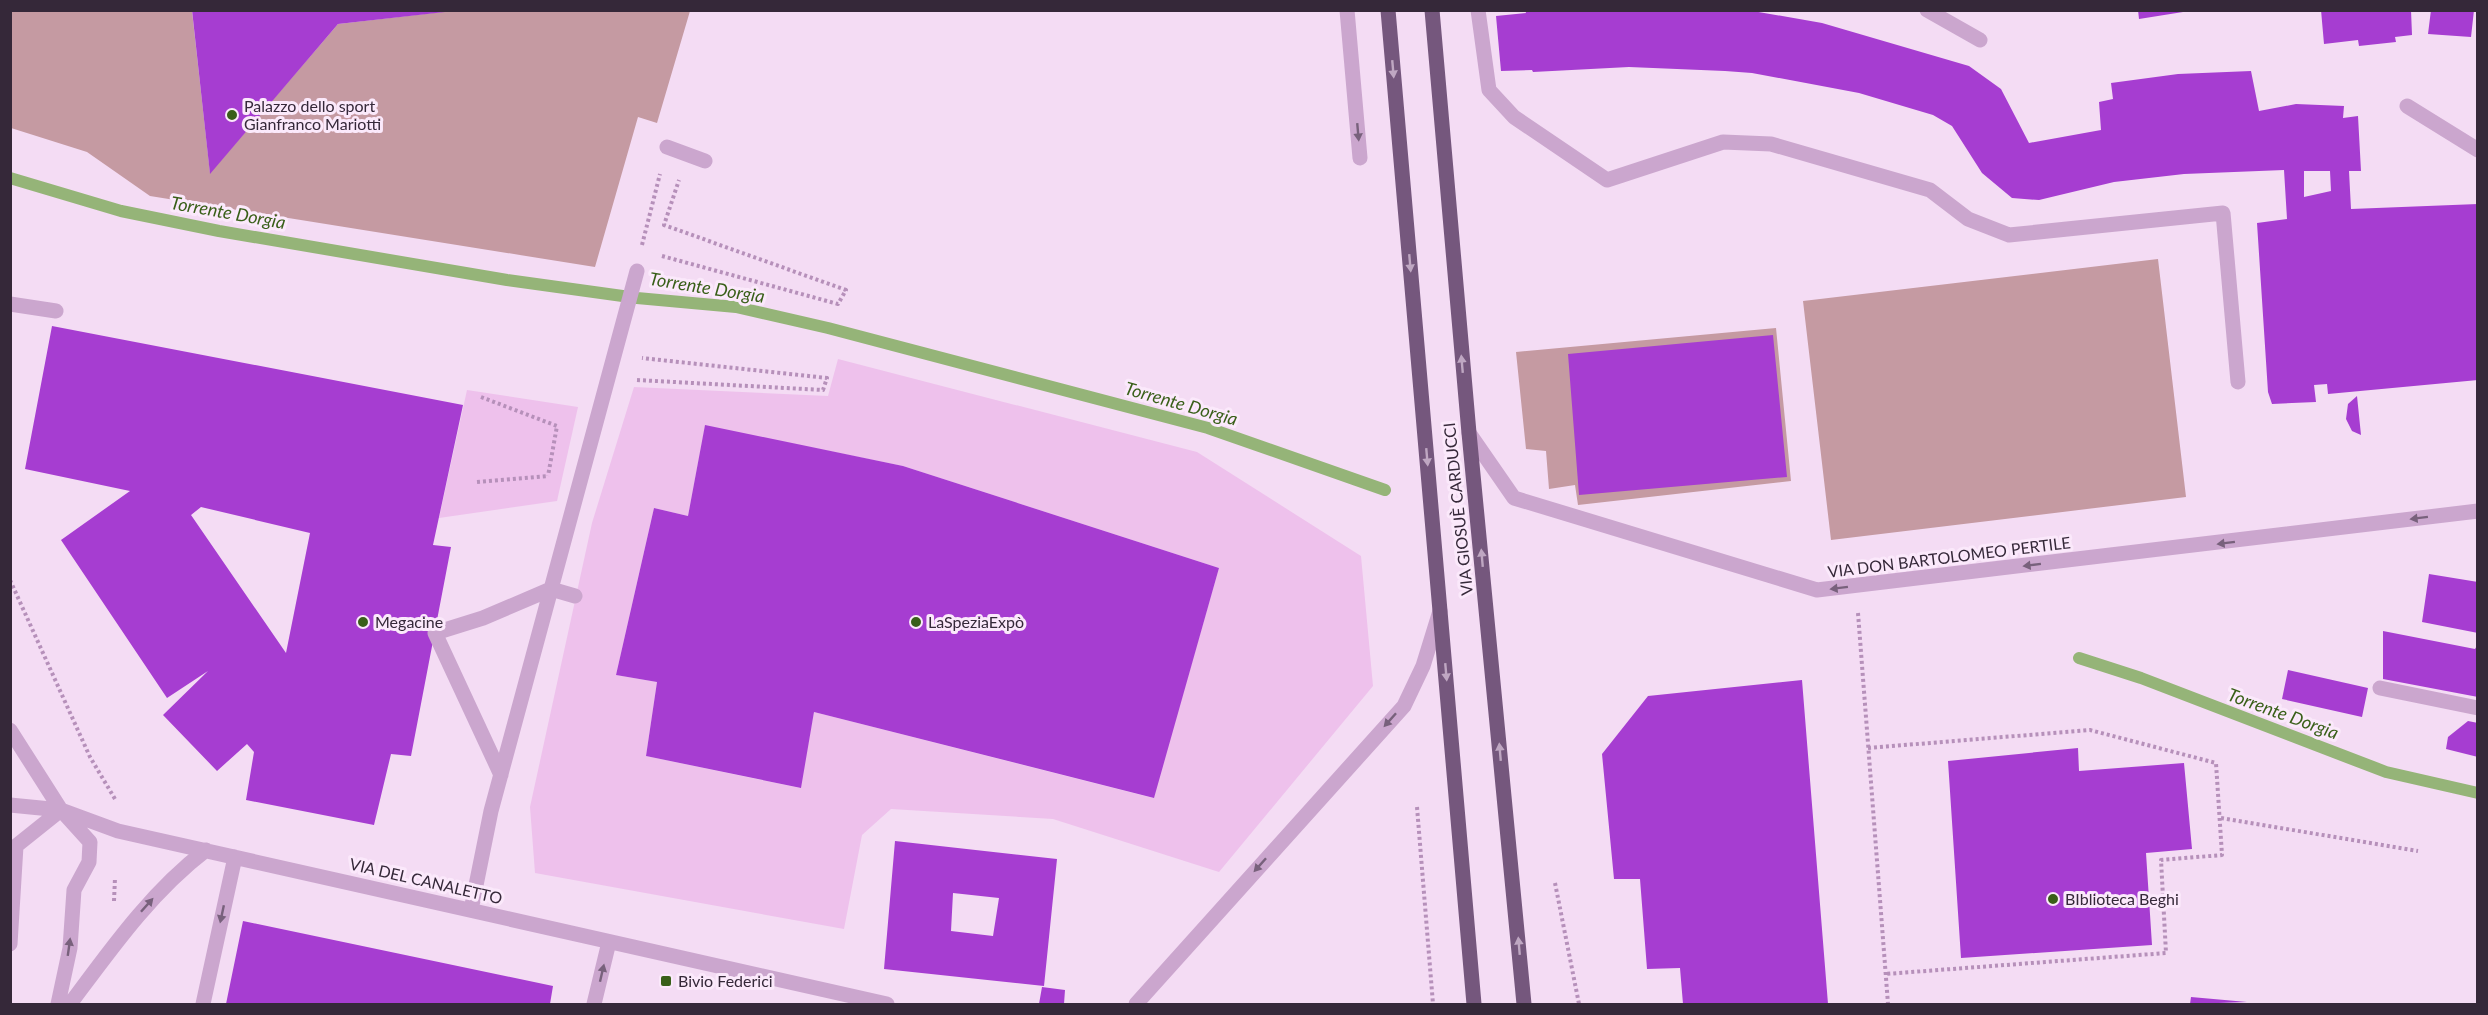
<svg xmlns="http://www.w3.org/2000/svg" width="2488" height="1015" font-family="Lato,sans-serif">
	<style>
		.green { fill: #c59aa2 }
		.plaza { fill: #eec1ec; fill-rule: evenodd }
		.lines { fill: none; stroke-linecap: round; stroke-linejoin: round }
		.stream { stroke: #95b478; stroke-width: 12 }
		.building { fill: #a63dd1; fill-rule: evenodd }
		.path { stroke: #b690ba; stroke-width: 4; stroke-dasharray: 3 3; stroke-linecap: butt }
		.minor { stroke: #cba6ce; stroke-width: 15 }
		.major { stroke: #75577d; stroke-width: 15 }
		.oneway { fill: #bfa7c2 }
		.oneway2 { fill: #78617c }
		.poi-dot { fill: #395f19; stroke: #fbe9fb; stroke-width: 2 }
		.labels { text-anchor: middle; stroke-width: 6; stroke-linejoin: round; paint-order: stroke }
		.poi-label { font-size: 16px; fill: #352839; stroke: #fbe9fb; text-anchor: start }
		.street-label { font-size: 16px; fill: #352839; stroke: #fbe9fb }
		.water-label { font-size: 18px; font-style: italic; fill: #395f19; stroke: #fbe9fb }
	</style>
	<rect width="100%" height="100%" fill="#f4dcf4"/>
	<path class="green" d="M459,10L690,11L657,123L638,117L595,267L150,196L87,152L11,128V11H192L210,173L338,24Z
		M2158,259L2186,497L1831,540L1803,301Z
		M1776,328L1791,481L1578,505L1575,485L1549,489L1546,451L1526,449L1516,352Z"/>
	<path class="plaza" d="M838,359L1197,452L1361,556L1373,686L1219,872L1053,819L891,809L862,835L844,929L535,873L530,807L592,523L634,387L828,396ZM705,426L903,466L1219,568L1153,798L814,712L800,788L646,756L657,682L616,675L654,508L688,516Z
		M467,390L578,407L557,501L439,518Z"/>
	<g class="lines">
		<path class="stream" d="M10,178L121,211L219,231L507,280L637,298L736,307L828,328L1208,428L1385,490
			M2079,658L2141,678L2386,772L2478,793"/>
	</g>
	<path class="building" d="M192,10H445V12L338,24L210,174Z
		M1525,10H1747L1822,23L1969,66L2001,89L2029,143L2101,130L2099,102L2113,99L2111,83L2178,74L2251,71L2259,111L2296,104L2344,106L2343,118L2358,116L2361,171H2349L2351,209L2478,204V380L2328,394L2327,384L2314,385L2316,402L2272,404L2268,392L2257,223L2287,219L2284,170L2184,174L2114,182L2039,200L2012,198L1982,173L1952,126L1933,115L1859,93L1752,73L1725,71L1629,67L1533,72L1532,70L1501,71L1496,16L1526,13ZM2304,171H2330L2331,191L2304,197Z
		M2138,10H2182L2183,12L2139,19Z
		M2321,10H2411L2412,35L2395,37L2396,42L2359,46L2358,40L2324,44Z
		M2431,10H2474L2471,37L2428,34Z
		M52,326L463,405L433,545L451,547L411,756L391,754L374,825L246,800L254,752L247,744L217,771L163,715L208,671L167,698L61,540L130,491L25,469ZM201,507L310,533L286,653L191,515Z
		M1773,335L1787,477L1579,495L1568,354Z
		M2357,396L2361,435L2352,431L2346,419L2348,404Z
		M705,425L903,466L1219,568L1154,798L814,712L801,788L646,756L657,682L616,675L654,508L688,516Z
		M2429,574L2478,582V633L2422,622Z
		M2383,631L2475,649L2478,644V697L2383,679Z
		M2288,670L2368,688L2362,717L2282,699Z
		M1802,680L1828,1004H1683L1680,968L1647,969L1640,879H1614L1602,754L1648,696Z
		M2468,721L2478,723V757L2446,749L2448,737Z
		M2078,748L2079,771L2184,763L2192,849L2146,853L2152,945L1961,958L1948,761Z
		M895,841L1057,859L1044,986L884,969ZM953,893L999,898L993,936L951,931Z
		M243,921L553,986L550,1004H226Z
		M1042,987L1065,990L1064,1004H1039Z
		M2191,997L2247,1002L2190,1004Z"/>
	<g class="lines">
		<path class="path" d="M642,245L660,174
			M662,256L838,304L846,290L664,225L679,180
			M637,380L823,390L827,378L642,358
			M481,397L557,426L548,476
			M477,482L548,476
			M10,580L90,757L115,799
			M1858,613L1888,1004
			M1868,748L2090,730L2216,763L2222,855L2161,860L2166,953L1885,974
			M1417,807L1433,1004
			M2221,818L2418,851
			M1555,883L1579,1004
			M114,901L115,878"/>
		<path class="minor" d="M1347,10L1360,158
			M1478,10L1489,90L1514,117L1607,180L1723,142L1771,144L1930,190L1968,219L2009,235L2223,213L2238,382
			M1927,10L1980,40
			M2407,106L2478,150
			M667,147L705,161
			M10,304L56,311
			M1469,433L1514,498L1817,590L2478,511
			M2380,688L2478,708
			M10,730L61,810L90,842L89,862L74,890L70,948L58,1004
			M501,775L435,633L483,618L551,589L575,596
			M10,805L61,810L118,831L887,1004
			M471,910L491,811L637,271
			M10,944L16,846L61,810
			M70,1004C111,949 151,892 206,850
			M203,1004L235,857
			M594,1004L609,942
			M1136,1004L1404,706L1423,666L1440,611"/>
		<path class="major" d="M1388,10L1474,1004
			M1432,10L1469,433L1524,1004"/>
	</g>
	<defs><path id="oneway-solid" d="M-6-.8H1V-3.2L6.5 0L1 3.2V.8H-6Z" transform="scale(1.5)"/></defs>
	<g class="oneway">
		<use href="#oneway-solid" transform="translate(1393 69) rotate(85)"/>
		<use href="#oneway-solid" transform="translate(1410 263) rotate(85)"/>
		<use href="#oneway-solid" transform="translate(1462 364) rotate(-95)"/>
		<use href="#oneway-solid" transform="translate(1427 457) rotate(85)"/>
		<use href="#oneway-solid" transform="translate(1482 558) rotate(-95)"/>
		<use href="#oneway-solid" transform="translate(1446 672) rotate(85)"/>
		<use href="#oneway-solid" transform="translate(1500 752) rotate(-95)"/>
		<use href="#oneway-solid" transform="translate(1519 946) rotate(-95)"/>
	</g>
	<g class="oneway2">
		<use href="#oneway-solid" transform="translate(1358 132) rotate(85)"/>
		<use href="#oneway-solid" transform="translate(2419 518) rotate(173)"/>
		<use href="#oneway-solid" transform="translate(2226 543) rotate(173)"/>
		<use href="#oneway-solid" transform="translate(2032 565) rotate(173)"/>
		<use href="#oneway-solid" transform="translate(1839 588) rotate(173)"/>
		<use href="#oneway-solid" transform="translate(1390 720) rotate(132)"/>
		<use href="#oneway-solid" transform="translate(1260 865) rotate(132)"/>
		<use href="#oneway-solid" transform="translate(147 905) rotate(-48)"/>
		<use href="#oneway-solid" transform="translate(222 914) rotate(102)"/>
		<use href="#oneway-solid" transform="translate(69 947) rotate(-82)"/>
		<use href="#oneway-solid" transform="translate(602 973) rotate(-77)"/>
	</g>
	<g class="poi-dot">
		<circle cx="232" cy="115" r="6"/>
		<circle cx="363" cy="622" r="6"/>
		<circle cx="916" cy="622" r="6"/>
		<circle cx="2053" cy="899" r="6"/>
		<rect x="660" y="975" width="12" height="12" rx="3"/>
	</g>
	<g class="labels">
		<g class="poi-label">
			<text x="244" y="112">Palazzo dello sport<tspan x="244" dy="18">Gianfranco Mariotti</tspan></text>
			<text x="375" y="628">Megacine</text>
			<text x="928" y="628">LaSpeziaExpò</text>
			<text x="2065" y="905">BIblioteca Beghi</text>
			<text x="678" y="987">Bivio Federici</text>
		</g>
		<g class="street-label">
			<text transform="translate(1458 509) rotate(-96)" y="6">VIA GIOSUÈ CARDUCCI</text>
			<text transform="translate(1949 557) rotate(-7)" y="6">VIA DON BARTOLOMEO PERTILE</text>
			<text transform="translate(426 881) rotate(13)" y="6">VIA DEL CANALETTO</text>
		</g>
		<g class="water-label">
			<text transform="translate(228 213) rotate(10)" y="6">Torrente Dorgia</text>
			<text transform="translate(707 288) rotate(9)" y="6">Torrente Dorgia</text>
			<text transform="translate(1181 404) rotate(16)" y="6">Torrente Dorgia</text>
			<text transform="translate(2283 714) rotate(20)" y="6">Torrente Dorgia</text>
		</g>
	</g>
	<rect width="2488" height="1015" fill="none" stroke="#352839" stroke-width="24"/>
</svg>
